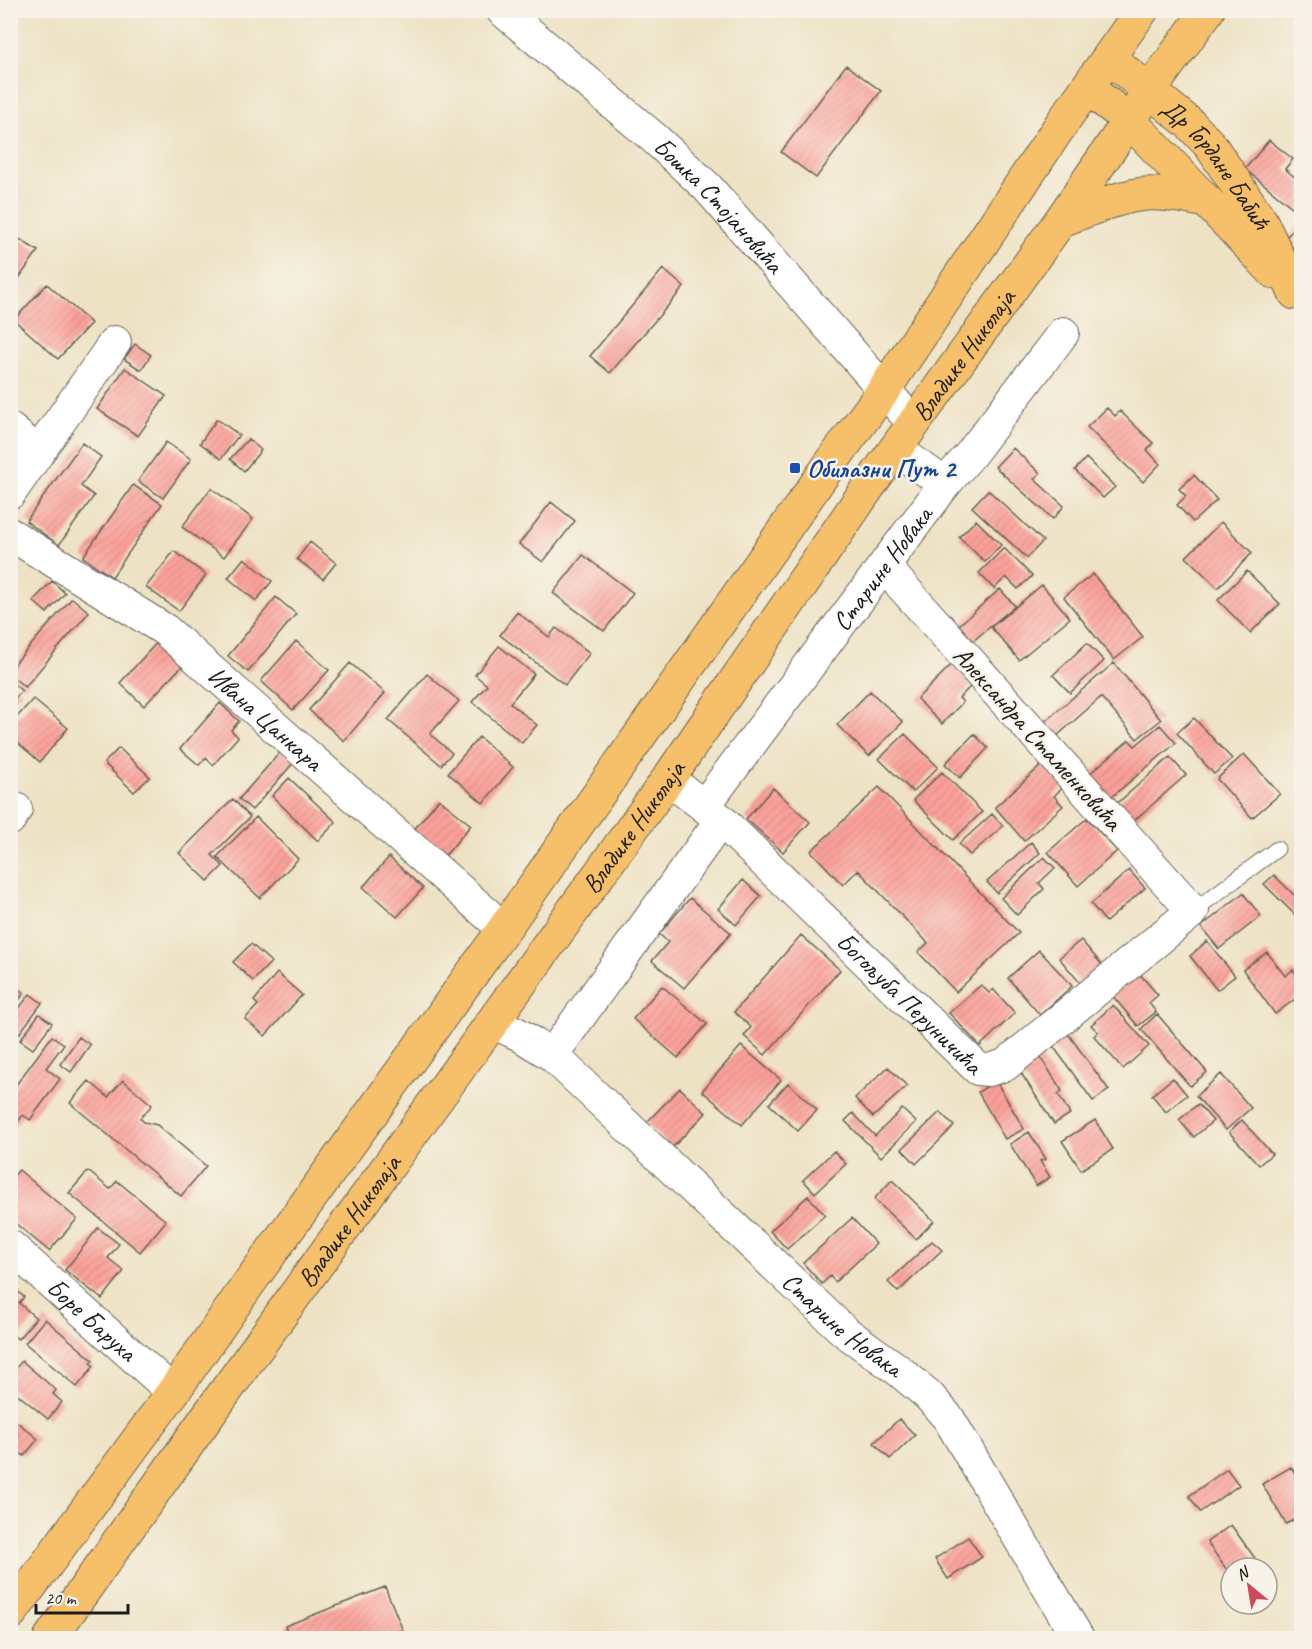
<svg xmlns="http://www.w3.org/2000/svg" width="1312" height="1649" font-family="Caveat,sans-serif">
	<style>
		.building { fill: url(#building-hatch) }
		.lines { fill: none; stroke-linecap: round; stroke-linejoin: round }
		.service-casing { stroke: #666157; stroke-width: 17 }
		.minor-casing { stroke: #666157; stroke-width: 34 }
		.primary-casing { stroke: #666157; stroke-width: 35 }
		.service { stroke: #fff; stroke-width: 15 }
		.minor { stroke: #fff; stroke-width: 32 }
		.primary { stroke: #f6c06b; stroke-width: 33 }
		.transit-dot { fill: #1a4fb4; stroke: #f7f3e8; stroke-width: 2 }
		.labels { text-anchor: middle; stroke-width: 5; stroke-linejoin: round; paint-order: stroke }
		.street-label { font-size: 26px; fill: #1c1c1c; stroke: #f7f3e8 }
		.transit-label { font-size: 26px; font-weight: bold; fill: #164399; stroke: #f7f3e8; text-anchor: start }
	</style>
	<defs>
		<pattern id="building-hatch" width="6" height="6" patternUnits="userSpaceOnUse" patternTransform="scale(1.5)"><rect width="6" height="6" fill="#fba199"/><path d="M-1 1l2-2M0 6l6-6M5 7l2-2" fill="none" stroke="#d78a83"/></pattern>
	</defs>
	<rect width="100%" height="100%" fill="#f7f3e8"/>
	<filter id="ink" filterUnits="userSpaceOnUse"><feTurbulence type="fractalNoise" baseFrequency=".0167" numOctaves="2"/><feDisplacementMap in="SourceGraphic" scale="12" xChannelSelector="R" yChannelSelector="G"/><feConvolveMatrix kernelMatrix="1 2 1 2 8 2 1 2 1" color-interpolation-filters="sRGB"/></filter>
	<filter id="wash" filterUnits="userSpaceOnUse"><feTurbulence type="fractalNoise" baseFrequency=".008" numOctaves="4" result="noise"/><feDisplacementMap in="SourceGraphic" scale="24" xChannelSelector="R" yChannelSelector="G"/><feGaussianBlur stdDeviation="1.35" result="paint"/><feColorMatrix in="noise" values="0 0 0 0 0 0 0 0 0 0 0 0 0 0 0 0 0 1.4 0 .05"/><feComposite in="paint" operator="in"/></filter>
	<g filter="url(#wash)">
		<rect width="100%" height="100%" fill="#eee2c4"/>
		<g id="blocks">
			<path class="building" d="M846,65L881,91L816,178L781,152Z
				M1269,140L1293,159L1285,169L1302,183V208L1298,212L1245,169Z
				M1296,226L1302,231V255L1284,240Z
				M10,233L38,251L10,291Z
				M663,269L684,287L610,373L590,356Z
				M47,284L91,323L58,359L14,320Z
				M135,344L151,355L141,370L124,359Z
				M125,368L166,396L138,436L97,409Z
				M1107,408L1115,416L1120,411L1153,443L1147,450L1160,464L1143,482L1087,427Z
				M217,419L239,435L221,459L200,443Z
				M248,439L261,450L244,471L230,459Z
				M166,442L191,459L163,498L138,481Z
				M82,443L101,457L81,486L94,496L59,545L26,521Z
				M1013,448L1040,473L1034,479L1064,506L1053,519L995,467Z
				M1086,458L1115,487L1103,498L1075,470Z
				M1194,475L1217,500L1193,522L1177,505L1186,496L1179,489Z
				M133,485L162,504L112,577L83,557Z
				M211,488L253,519L224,557L182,527Z
				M988,490L1043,541L1027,558L972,507Z
				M551,502L575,521L543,562L519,544Z
				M976,520L1001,545L985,562L959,537Z
				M1221,522L1252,553L1218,588L1186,557Z
				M310,542L336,563L323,579L297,559Z
				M1004,548L1032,576L1018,589L1006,577L994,589L979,573Z
				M174,551L206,575L179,611L146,587Z
				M583,555L633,593L604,631L553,593Z
				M244,558L272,581L256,601L228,578Z
				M1247,571L1280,604L1250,633L1218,600Z
				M1093,574L1143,637L1114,660L1064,597Z
				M52,581L65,593L47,613L33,601Z
				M1042,585L1070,618L1019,660L991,627Z
				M1000,589L1015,606L973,641L959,625Z
				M276,597L296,614L248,672L228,656Z
				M72,598L89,612L25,687L10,675V669Z
				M517,612L549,637L556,628L590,653L565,685L500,635Z
				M158,641L184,664L144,706L120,683Z
				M296,641L329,670L293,710L261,681Z
				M1087,643L1104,661L1070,693L1053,675Z
				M499,646L534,674L510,703L537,725L522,743L472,702L487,685L475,675Z
				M954,662L974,683L959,698L963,702L942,724L917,699Z
				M350,663L385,693L344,741L309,710Z
				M1114,663L1161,720L1137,739L1101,697L1057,736L1044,722Z
				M427,674L459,701L430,734L452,753L441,765L388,720Z
				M10,681L22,691L10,704Z
				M870,691L903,722L869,756L837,725Z
				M33,699L68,728L40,762L10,736V725Z
				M220,703L239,721L231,730L238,737L213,765L206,758L199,765L180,749Z
				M1194,718L1232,759L1214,774L1177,733Z
				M1160,725L1176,743L1109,799L1088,775L1129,740L1135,746Z
				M905,734L938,767L913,792L879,759Z
				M974,734L988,748L960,778L945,764Z
				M479,737L513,767L483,803L448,773Z
				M119,748L150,777L134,792L104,763Z
				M282,750L295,761L252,810L239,799Z
				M1244,754L1280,794L1252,818L1217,779Z
				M1170,757L1186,775L1129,825L1113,807Z
				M1043,764L1063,787L1054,796L1063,806L1024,841L995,807Z
				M942,772L982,812L953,840L913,800Z
				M289,778L336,822L318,841L272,796Z
				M879,787L1019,933L956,992L918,952L928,943L858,870L843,885L811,851Z
				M773,788L810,822L783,852L746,819Z
				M233,799L250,817L212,855L223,866L208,881L179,853Z
				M439,799L471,825L444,857L413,831Z
				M992,814L1003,826L970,855L959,844Z
				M256,817L298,859L260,898L217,857Z
				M1087,818L1117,851L1078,886L1048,852Z
				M1031,842L1040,853L997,893L987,882Z
				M389,857L423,888L397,917L363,887Z
				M1044,857L1055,868L1039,883L1044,889L1017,915L1001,898Z
				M1129,870L1145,888L1106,922L1091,904Z
				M1274,875L1302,903V907L1294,914L1264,884Z
				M743,880L761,896L736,925L718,909Z
				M1243,893L1261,916L1219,949L1201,927Z
				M690,898L731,933L684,988L652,961L668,942L659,934Z
				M801,935L840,970L765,1055L744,1036L751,1027L734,1012Z
				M1081,940L1103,966L1082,985L1059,958Z
				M1207,941L1235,976L1217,990L1190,956Z
				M251,944L271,962L253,981L233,962Z
				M1039,950L1072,986L1040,1015L1008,978Z
				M1267,952L1285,976L1293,970L1302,981V994L1275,1014L1243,970Z
				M1138,972L1158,995L1149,1003L1156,1012L1138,1026L1111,994Z
				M277,973L302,995L265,1036L245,1019L258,1005L254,1001Z
				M10,983L24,993L10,1012Z
				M981,985L989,993L993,989L1015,1013L980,1046L949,1013Z
				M662,986L707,1024L678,1058L633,1019Z
				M30,994L42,1003L13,1042L10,1040V1020Z
				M1113,1005L1149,1046L1123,1069L1094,1036L1098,1032L1091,1025Z
				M39,1014L52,1023L33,1049L20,1040Z
				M1157,1014L1207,1072L1190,1086L1141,1029Z
				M1066,1031L1109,1090L1093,1101L1050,1042Z
				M52,1036L64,1044L46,1068L60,1079L30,1120L23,1115L10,1132V1093Z
				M79,1037L90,1045L71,1072L60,1064Z
				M741,1046L781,1080L742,1125L702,1091Z
				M1040,1056L1062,1091L1058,1094L1070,1114L1054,1124L1019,1070Z
				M888,1067L907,1086L873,1117L855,1098Z
				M1221,1074L1251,1108L1226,1130L1196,1096Z
				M1173,1078L1187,1095L1166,1112L1152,1095Z
				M123,1080L152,1105L140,1118L144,1122L157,1125L206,1166L181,1196L70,1103L89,1081L108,1097Z
				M996,1081L1024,1129L1005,1139L978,1092Z
				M788,1083L817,1110L798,1131L769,1104Z
				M680,1088L706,1113L672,1148L646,1123Z
				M1198,1104L1213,1121L1194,1137L1179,1120Z
				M902,1109L916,1122L881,1157L845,1121L853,1113L875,1136Z
				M940,1112L954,1126L916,1164L902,1149Z
				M1095,1120L1113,1149L1081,1170L1062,1141Z
				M1242,1120L1272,1154L1259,1165L1229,1132Z
				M1029,1132L1046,1159L1040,1161L1050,1177L1036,1186L1010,1144Z
				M834,1151L846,1164L815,1193L803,1180Z
				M19,1170L77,1219L49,1251L10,1219V1180Z
				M88,1171L110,1189L117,1181L166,1221L140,1252L69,1193Z
				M892,1180L934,1221L916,1239L874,1199Z
				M808,1196L825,1215L787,1249L770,1231Z
				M852,1218L876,1244L835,1282L830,1276L822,1284L803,1263Z
				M98,1228L119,1244L108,1258L124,1271L102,1299L65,1270Z
				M932,1241L942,1250L898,1292L888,1282Z
				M10,1285L24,1297L19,1303L36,1318L18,1339L10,1333Z
				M45,1319L93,1360L90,1363L94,1366L77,1387L25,1343Z
				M22,1361L56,1390L53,1394L62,1402L48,1419L10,1388V1375Z
				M899,1419L915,1435L890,1459L874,1443Z
				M17,1422L38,1439L24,1456L10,1445V1429Z
				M1291,1467L1302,1484V1515L1286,1524L1262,1484Z
				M1227,1469L1239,1485L1200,1512L1189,1496Z
				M1231,1525L1262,1568H1231V1576L1207,1542Z
				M968,1537L982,1557L948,1579L935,1559Z
				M385,1587L406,1638H290L285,1626Z"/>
		</g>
	</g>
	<g filter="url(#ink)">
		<use href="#blocks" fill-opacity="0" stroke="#666157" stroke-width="1.5"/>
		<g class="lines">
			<defs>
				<path id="service" d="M1193,911L1277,849"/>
				<g id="minor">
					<path id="s1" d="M502,10L654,138L707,187L914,424"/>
					<path d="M10,429L38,452"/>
					<path d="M896,449L945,484"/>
					<path d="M10,493L115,342"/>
					<path id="s2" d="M10,534L165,630L504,929"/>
					<path id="s3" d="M668,779L704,806L721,820L978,1069L989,1070L1005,1065L1193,911L884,566"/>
					<path id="s4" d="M704,806L945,484L970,455L1063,333"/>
					<path d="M10,819L16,809"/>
					<path id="s5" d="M492,1022L518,1034L552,1055L844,1331L897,1369L928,1395L949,1419L1078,1638"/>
					<path d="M552,1055L721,820"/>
					<path id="s6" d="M10,1246L173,1392"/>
				</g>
				<g id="primary">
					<path id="s7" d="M1109,58L1189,123L1210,145L1261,221L1295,293"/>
					<path d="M1087,88L1129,120L1274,272"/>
					<path d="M1061,220C1088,211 1118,196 1146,194C1167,193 1187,197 1207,201"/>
					<path d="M10,1614L173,1392L247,1286L504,929L831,463L884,390L1062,123L1142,10"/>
					<path id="s8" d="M50,1638L207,1417L668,779L878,473L1061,220L1150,90L1208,10"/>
				</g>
			</defs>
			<use href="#service" class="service-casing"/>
			<use href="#minor" class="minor-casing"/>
			<use href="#primary" class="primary-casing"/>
			<use href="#service" class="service"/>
			<use href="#minor" class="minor"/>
			<use href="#primary" class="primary"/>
		</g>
	</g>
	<rect class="transit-dot" x="789" y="462" width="12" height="12" rx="3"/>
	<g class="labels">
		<g class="street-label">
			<text dy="9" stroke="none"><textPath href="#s7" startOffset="152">Др Гордане Бабић</textPath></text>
			<text dy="9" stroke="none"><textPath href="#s1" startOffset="292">Бошка Стојановића</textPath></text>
			<text dy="9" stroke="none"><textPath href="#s8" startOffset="1575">Владике Николаја</textPath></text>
			<text dy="9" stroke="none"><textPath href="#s4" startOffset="297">Старине Новака</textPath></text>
			<text dy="9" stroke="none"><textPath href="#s2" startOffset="316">Ивана Цанкара</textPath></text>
			<text transform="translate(1038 738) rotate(48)" y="9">Александра Стаменковића</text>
			<text dy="9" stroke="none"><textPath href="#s8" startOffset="999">Владике Николаја</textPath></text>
			<text dy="9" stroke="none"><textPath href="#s3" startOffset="330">Богољуба Перуничића</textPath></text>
			<text dy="9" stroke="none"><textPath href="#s8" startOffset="513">Владике Николаја</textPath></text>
			<text dy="9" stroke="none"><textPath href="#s6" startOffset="110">Боре Баруха</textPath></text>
			<text dy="9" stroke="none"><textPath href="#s5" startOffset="465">Старине Новака</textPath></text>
		</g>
		<g class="transit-label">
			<text x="807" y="477">Обилазни Пут 2</text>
		</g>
	</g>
	<rect width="1312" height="1649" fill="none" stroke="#f7f3e8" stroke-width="36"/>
	<g transform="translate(1249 1586) rotate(330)"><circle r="28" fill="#f7f3e8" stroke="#9f9d96" stroke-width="1.5"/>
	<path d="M0-4.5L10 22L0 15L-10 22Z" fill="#d1495b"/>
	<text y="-9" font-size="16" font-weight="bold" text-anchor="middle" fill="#1c1c1c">N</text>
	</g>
	<path d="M36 1604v9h92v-9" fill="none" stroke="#1c1c1c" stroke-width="3"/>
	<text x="45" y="1604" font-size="18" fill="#1c1c1c" stroke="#f7f3e8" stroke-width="4.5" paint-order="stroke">20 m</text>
</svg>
